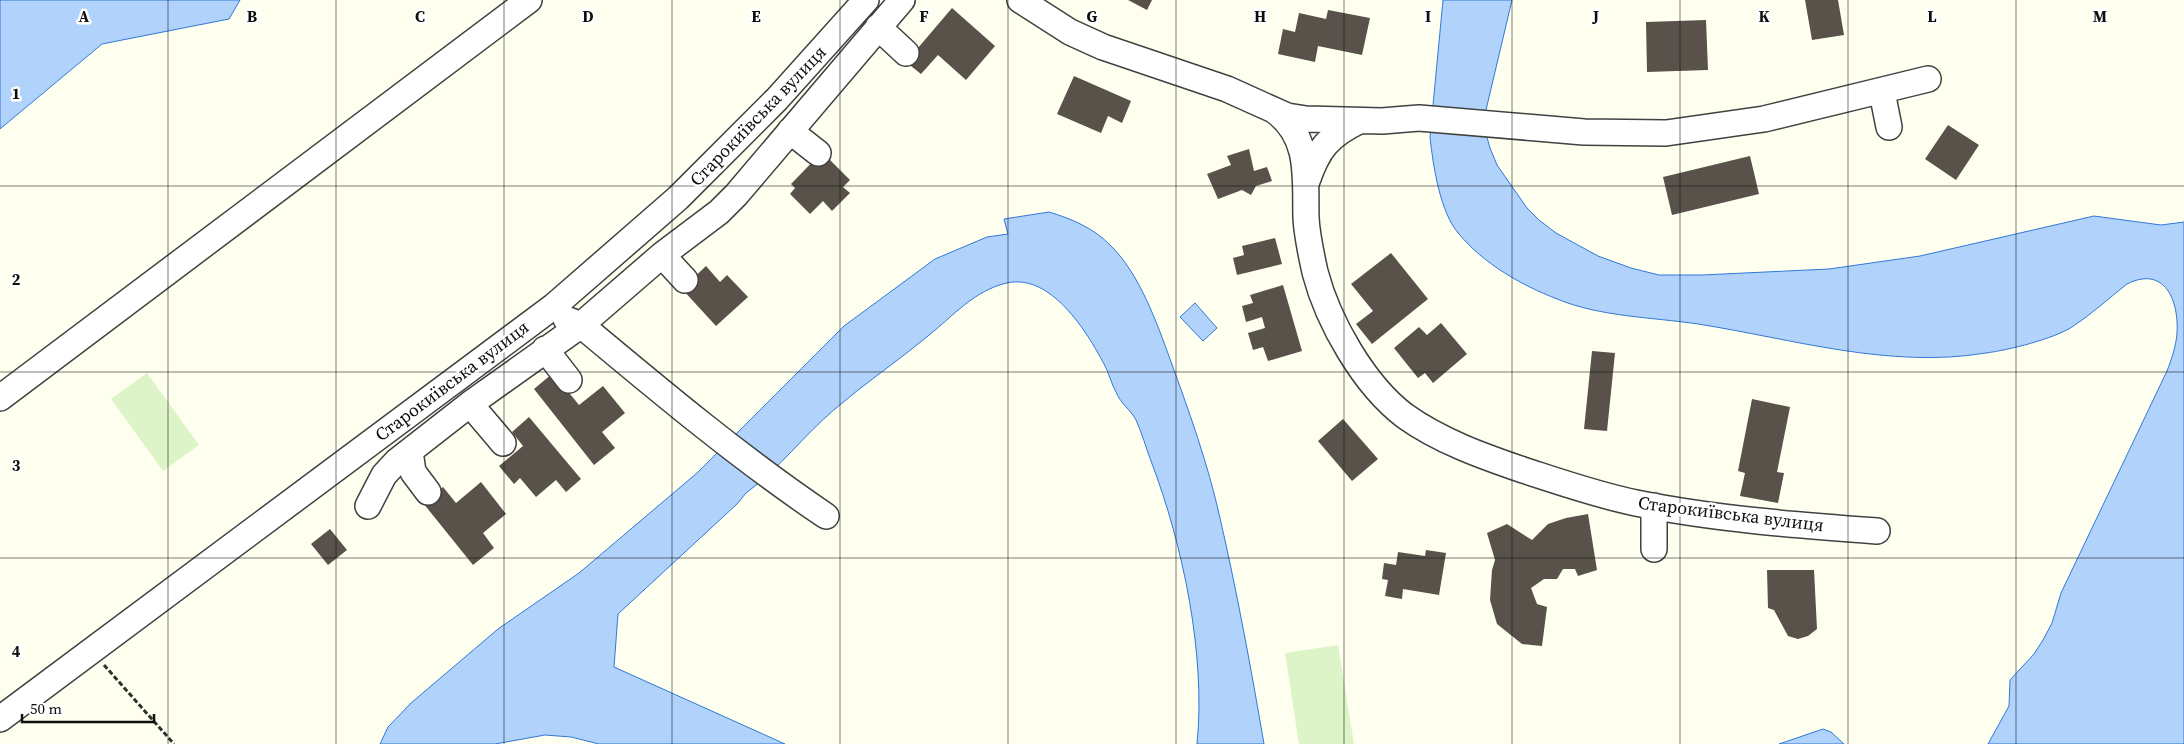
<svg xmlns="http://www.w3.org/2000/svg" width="2184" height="744" font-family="'Source Serif 4',serif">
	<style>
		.pitch { fill: #ddf3c8 }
		.water { fill: #b0d2fb; stroke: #3178d7 }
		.building { fill: #58524a }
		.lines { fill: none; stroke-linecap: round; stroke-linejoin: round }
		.minor-casing { stroke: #414141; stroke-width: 28 }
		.path { stroke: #303030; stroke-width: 3; stroke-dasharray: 5 2.5; stroke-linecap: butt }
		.minor { stroke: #fff; stroke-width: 25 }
		.grid { fill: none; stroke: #0e0e0e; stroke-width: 1; stroke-opacity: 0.55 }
		.labels { text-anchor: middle; stroke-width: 5; stroke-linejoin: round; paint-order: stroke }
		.street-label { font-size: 18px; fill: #0e0e0e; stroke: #fff }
		.grid-label { font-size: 16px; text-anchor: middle; font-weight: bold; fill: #0e0e0e; stroke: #fff; stroke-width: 5; stroke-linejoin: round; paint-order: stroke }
	</style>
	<rect width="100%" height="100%" fill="#ffffef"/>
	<path class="pitch" d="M147,373L199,445L163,471L111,399Z
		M1338,645L1354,744H1299L1285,653Z"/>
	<path class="water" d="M0,0H240L229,19L102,44L0,129Z
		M1443,0H1512L1486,110L1485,130L1490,148L1497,165L1527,208L1539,220L1556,233L1598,256L1631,268L1659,275H1702L1829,269L1920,256L2094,216L2161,225L2184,222V744H1988L2009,706L2010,680L2034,654L2043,640L2052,623L2061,593L2167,371C2172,358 2176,346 2177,333C2179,301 2165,265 2127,284C2109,298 2092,314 2072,327C2053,339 2009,350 1986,353C1889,369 1793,339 1698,324C1651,317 1601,317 1557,299C1521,285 1484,264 1459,234C1440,213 1433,165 1430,137Z
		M1049,212C1072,219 1094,228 1111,246C1139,273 1157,323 1170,359C1189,411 1208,464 1220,518C1237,592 1251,668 1264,744H1197C1206,655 1183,545 1151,461C1146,448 1142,433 1136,420C1131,410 1120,403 1116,392C1111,383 1109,373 1104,364C1087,332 1051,273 1007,283C975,290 953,316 928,336C898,361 865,383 835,409C804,435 779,469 746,493L737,504L618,614L614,667L785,744H599L571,737L545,735L495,744H380L388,727L411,703L498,629L579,573L697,473L844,326L935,259L987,237L1008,234L1004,219Z
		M1195,303L1217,328L1203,341L1180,317Z
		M1823,729L1831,732L1844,744H1779Z"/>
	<path class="building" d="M1128,0H1152L1147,10Z
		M1805,0H1838L1844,35L1812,40Z
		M952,8L995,46L966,80L938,55L921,74L906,62Z
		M1328,10L1370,18L1362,55L1318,46L1315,62L1278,54L1283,29L1295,32L1299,13L1326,19Z
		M1706,20L1708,70L1647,72L1646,22Z
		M1074,76L1131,101L1122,123L1108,116L1101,133L1057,114Z
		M1948,125L1979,145L1956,180L1925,159Z
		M1249,149L1254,171L1267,167L1272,181L1256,186L1251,195L1242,190L1218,199L1207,174L1231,165L1227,156Z
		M822,152L850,180L843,187L850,193L832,211L823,201L810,214L790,194L795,188L791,184Z
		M1750,156L1759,194L1672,215L1663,177Z
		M1275,238L1282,264L1237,275L1233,258L1244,255L1242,246Z
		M1391,253L1428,299L1372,344L1356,324L1373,311L1351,284Z
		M706,266L720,282L727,275L748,297L716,326L682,289Z
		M1283,285L1302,351L1268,361L1263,347L1253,350L1248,333L1265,328L1262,317L1246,322L1242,306L1253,303L1250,295Z
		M1441,323L1467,354L1433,383L1425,373L1418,378L1394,348L1419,327L1427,335Z
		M1592,351L1615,353L1607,431L1584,429Z
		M553,373L579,405L603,386L625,413L602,432L615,448L594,465L534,389Z
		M1752,399L1790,407L1777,472L1784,473L1778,503L1740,496L1745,473L1738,471Z
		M529,417L581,479L566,492L556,480L536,497L520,478L514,484L499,466L523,446L512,432Z
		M1343,419L1378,459L1352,481L1318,441Z
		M481,482L506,514L483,533L494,548L473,565L423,503L443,487L456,503Z
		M1588,514L1597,570L1578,576L1575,569H1563L1557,579H1544L1531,588L1537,604L1547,607L1542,646L1522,644L1497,624L1490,600L1492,570L1495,560L1487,533L1507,524L1532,540L1548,524L1566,518Z
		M330,529L347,550L328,565L311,544Z
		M1426,550L1446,553L1439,595L1403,589L1402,599L1385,596L1388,580L1382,579L1384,563L1396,565L1398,552L1425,556Z
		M1767,570H1814L1817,629L1808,636L1798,639L1788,636L1774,610L1768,608Z"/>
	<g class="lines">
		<defs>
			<path id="minor" d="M1020,0L1070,32L1103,47L1227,89L1287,116L1306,119L1382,121L1419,118L1584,132L1666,133L1764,119L1928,79
				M878,27L906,53
				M1882,92L1889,127
				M1275,111C1311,137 1305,179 1306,218C1307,236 1311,254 1315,272C1328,322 1364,385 1405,416C1440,441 1482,456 1523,470C1560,482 1597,495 1636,503C1715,519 1796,525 1877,531
				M790,131L818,153
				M1307,181C1318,149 1328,136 1359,121
				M662,255L685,280
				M566,319L581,325C660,391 740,458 826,516
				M545,349L569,380
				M0,398L529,0
				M470,404L503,443
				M410,451L413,472L428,492
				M368,506L384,475L397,461L470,404L581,325L662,255L719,212L736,195L902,0
				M1654,549V506
				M0,719L554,306L678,198L777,99L866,0"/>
		</defs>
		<use href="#minor" class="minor-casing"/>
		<path class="path" d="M104,665L174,744"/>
		<use href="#minor" class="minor"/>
	</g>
	<path class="grid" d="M168,0V744M336,0V744M504,0V744M672,0V744M840,0V744M1008,0V744M1176,0V744M1344,0V744M1512,0V744M1680,0V744M1848,0V744M2016,0V744M0,186H2184M0,372H2184M0,558H2184"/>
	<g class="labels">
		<g class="street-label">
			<text transform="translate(758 116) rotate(-46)" y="6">Старокиївська вулиця</text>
			<text transform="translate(452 381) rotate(-37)" y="6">Старокиївська вулиця</text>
			<text transform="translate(1731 514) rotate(7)" y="6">Старокиївська вулиця</text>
		</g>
	</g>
	<g class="grid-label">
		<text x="84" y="22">A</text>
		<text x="252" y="22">B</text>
		<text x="420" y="22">C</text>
		<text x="588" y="22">D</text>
		<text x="756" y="22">E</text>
		<text x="924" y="22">F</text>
		<text x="1092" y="22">G</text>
		<text x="1260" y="22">H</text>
		<text x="1428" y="22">I</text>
		<text x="1596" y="22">J</text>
		<text x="1764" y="22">K</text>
		<text x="1932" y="22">L</text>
		<text x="2100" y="22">M</text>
		<text x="16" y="99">1</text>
		<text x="16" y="285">2</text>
		<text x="16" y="471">3</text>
		<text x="16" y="657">4</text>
	</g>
	<path d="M22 714v8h132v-8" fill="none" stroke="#0e0e0e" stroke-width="2.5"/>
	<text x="30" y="714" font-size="15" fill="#0e0e0e" stroke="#ffffff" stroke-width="4" paint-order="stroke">50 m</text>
</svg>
